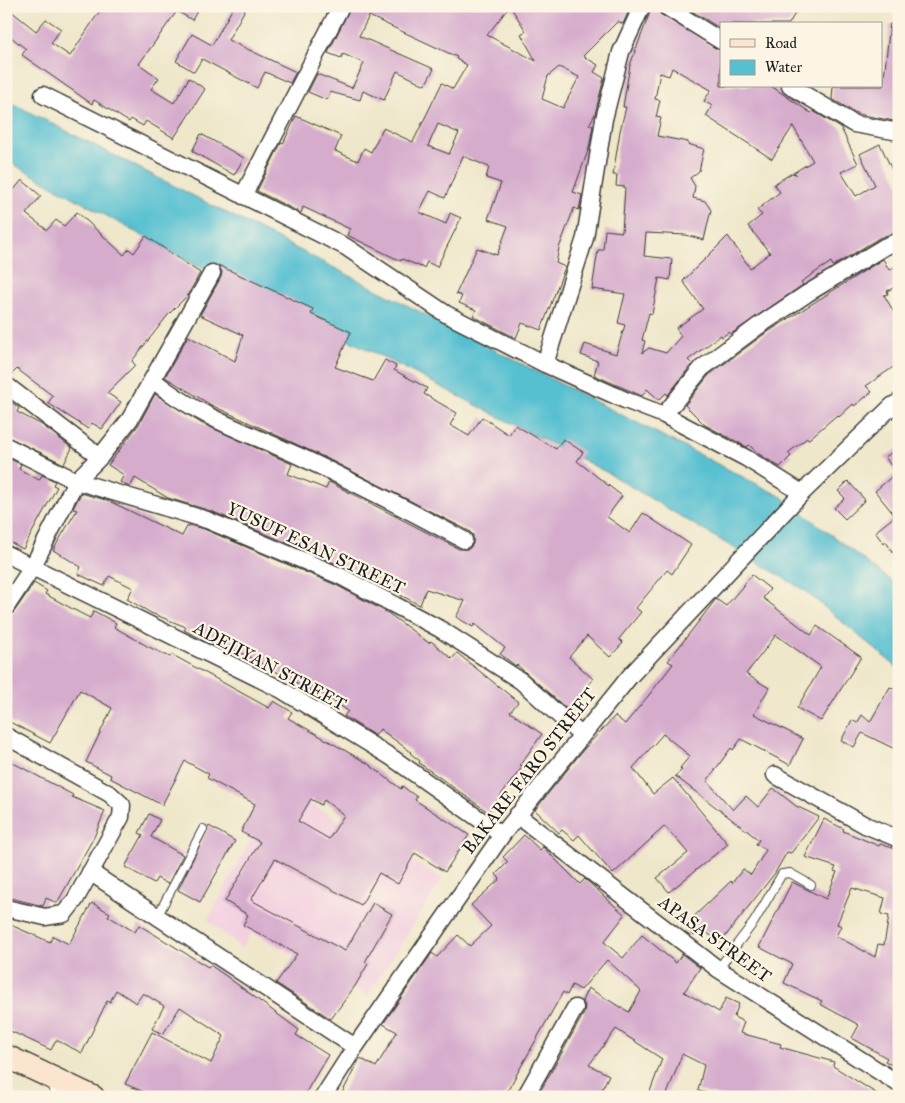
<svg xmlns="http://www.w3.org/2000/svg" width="905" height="1103" font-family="'IM FELL Great Primer',serif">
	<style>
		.built { fill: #f3cfe0 }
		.water { fill: #56c0d1; stroke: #396e76 }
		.building { fill: #d6accd; fill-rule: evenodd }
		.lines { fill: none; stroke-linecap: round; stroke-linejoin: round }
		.service-casing { stroke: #3c3a36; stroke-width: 10 }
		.minor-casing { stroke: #3c3a36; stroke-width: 19 }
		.secondary-casing { stroke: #3c3a36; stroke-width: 25 }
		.service { stroke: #fff; stroke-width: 8 }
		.minor { stroke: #fff; stroke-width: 16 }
		.secondary { stroke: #fce5cf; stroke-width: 22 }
		.labels { text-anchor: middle; stroke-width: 4.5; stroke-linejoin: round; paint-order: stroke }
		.street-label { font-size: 18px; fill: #1c1c1c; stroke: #fcf5e5 }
	</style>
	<rect width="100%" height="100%" fill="#fcf5e5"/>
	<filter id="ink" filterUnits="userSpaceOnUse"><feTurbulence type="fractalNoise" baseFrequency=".02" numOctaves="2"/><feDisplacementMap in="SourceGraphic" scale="10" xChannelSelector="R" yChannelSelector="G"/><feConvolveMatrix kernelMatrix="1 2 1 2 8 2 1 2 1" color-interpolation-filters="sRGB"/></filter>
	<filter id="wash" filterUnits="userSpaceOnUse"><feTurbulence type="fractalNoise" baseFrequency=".0096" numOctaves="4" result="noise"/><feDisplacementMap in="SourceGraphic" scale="20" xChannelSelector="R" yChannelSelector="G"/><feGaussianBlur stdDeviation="1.12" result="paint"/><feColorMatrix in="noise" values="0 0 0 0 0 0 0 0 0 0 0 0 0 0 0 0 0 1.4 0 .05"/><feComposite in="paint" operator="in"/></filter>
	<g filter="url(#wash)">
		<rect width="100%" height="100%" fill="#efe7ca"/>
		<path class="built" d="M279,787L443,878L368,996L252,933L241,948L208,920Z"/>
		<path class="water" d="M6,100L782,497L899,587V669L804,590L608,473L383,357L186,260L6,160Z"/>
		<g id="blocks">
			<path class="building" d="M103,6H200L192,20L177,11L139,64L159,78L151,89L174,103L189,78L205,89L174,138L146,121L143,126L131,119L129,122L94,100L92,104L22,55L26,49L6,33V7L36,31L46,19L61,29L51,43L70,56Z
				M234,6H247L228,40L296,72L290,83L265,72L257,88L202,59L194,72L176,61L192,34L212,45Z
				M351,6H510L487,35L536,61L521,34L526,31L510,6H622L629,10L623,24L618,21L583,56L598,65L594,72L604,78L595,114L589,125L593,126L589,148L573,192L582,195L579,210L574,208L559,248L556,263L565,267L541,330L522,323L516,338L473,316L476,310L459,303L462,296L456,294L477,248L497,255L508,226L488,219L501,183L486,178L489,167L463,156L445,198L430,191L419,212L446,224L450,213L461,218L437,267L427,262L424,268L402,259L401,261L347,235L350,229L303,207L301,213L257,191L281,143L283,144L296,116L341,136L335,151L358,161L364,148L371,152L383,128L413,142L442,83L453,89L467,65L456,59L457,57L369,16L359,36L434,69L425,85L397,71L384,100L363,91L360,100L330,92L327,100L308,92L317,74L352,88L364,63L343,54L341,58L328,53ZM559,67L579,77L563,108L542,99L548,76ZM438,124L459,133L449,154L428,146Z
				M655,6L660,14L721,51V86H771L811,113L813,111L841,128L858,164L841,172L856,196L875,185L860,154L880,144L899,185V231L879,238L833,266L831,262L801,282L803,285L731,334L729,332L722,337L721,335L688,360L692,364L668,395L666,393L659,400L647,389L642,396L594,375L598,361L581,355L585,344L616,354L625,325L618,323L625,294L592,289L598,250H603L605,230L622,232L625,187L616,186L617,175H613L620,131L626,107H623L630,65L652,7ZM672,68L711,90L704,101L712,106L706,116L772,159L793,126L813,161L793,173L796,174L792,173L774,184L780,192L757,210L762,215L748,226L770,253L750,268L728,236L683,281L703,309L676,328L681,336L666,353L649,348L642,353L645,341L642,340L649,313L652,314L659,278L670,280L672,259L644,256L646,233L686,235L704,240L711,210L705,201L693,198L695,186L690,178L699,171L704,149L688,144V142L657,136L661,118L656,117L660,100L655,99L660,73L669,76Z
				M684,6H799L789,24H721V29Z
				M890,24H899V122L858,114L832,99L833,86H883Z
				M201,134L244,158L234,175L192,151Z
				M22,180L41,196L26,214L47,230L56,220L64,226L77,212L124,255L129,249L134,253L146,236L200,273L188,295L168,315L132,361L135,365L107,393L121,402L102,429L92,423L88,429L48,403L53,396L17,369L10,376L6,375V199Z
				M883,259L889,270L899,265V285L887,291L888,294L884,295L899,321V363L866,386L872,392L854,406L853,404L839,417L837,415L809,439L807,438L788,453L791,456L780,467L759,454L749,445L747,447L705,425L685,405L709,375L763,335Z
				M218,265L313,309L311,314L351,332L335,367L373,381L385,360L396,366L394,370L427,388L424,394L457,413L450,425L469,436L482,417L509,435L515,425L556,449L563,439L583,452L577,461L622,496L607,517L630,533L643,513L691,545L672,574L667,570L636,608L641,612L619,639L623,643L610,657L587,636L569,657L593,679L567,709L517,665L516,666L500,654L505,648L475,624L473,627L456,617L465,601L426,589L420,605L344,567L211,511L168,498L135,478L130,487L120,482L124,475L108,465L139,424L155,394L201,423L292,464L288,474L326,489L329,482L459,549H469L473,544V535L469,531L326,458L211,405L165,377L188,336L235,361L243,335L200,315L221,277L222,272Z
				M6,398L19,408L17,412L42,425L72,448L64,464L6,436Z
				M899,448V562L886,542L884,544L875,532L895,516L875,491L896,473L885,457Z
				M6,457L21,464L19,469L39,480L42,475L55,481L53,485L57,487L23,549L6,540Z
				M848,481L865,500L845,519L834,508L845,498L838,491Z
				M81,493L109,501L182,536L188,525L204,529L336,585L388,613L429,643L431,641L452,659L457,653L518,702L510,712L542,734L520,765L523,766L488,812L419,763L420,761L410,753L411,752L380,729L375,736L344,716L348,711L317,690L315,693L255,660L221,643L219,648L184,630L186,627L151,613L127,599L133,588L109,576L104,586L78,574L81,567L53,550L77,510L73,509Z
				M752,575L770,589L763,598L811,635L817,626L861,657L821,721L797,708L821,667L776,635L746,674L769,688L754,714L803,739L790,765L741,739L733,750L731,748L707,781L733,810L746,796L758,807L773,788L796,806L819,817L791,853L787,852L775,873L720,943L701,928L694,936L684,926L731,881L732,883L743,869L751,875L766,850L756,844L759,840L675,776L682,770L680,768L690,756L663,734L633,768L653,794L673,778L728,844L669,892L657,878L688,853L665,826L613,874L579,835L574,840L562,830L559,833L535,810L584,749L615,716L625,724L649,695L673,664L668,661L716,599L726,606Z
				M34,583L47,591L45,594L80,613L90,618L94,611L116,623L114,627L147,646L170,657L171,654L269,708L274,701L292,712L288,718L367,763L401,789L402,786L417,797L415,800L469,835L445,872L415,853L398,884L379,873L361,905L275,859L251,900L345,951L373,903L392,914L365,962L368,964L355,986L331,1019L276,983L297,954L243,925L248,915L225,901L260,842L241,832L255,804L207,778L209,774L185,761L162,805L110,778L111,775L86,762L112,708L80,690L50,743L6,720V618L14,612ZM311,799L321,805L324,800L344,815L329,839L298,821Z
				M890,687L899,691V751L862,733L854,747L841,741L852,720L857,723L862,715L870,722Z
				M6,759L73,795L72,797L105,811L94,837L57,903L46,898L43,906L6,897Z
				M149,814L160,820L151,837L183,855L168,884L157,878L154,883L125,867L143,835L139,833Z
				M824,819L844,829L843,831L879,846L880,844L899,850V1069L885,1061L887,1058L852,1038L859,1025L820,1004L822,1001L784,983L792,964L759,947L792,882L826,899L837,872L834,871L836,867L805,857ZM852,888L885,898L881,914L889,916L884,945L878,944L875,957L836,936L841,926L837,924Z
				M209,826L235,841L200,902L178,890Z
				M524,835L540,850L543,847L580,884L585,879L625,915L604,942L623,958L642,935L676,963L682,954L700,968L684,992L719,1012L726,998L739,1004L734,1017L744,1022L740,1033L781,1044L780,1047L834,1062L833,1066L882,1097H726L698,1091L704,1065L682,1054L666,1097H648L662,1059L616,1029L589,1065L609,1075L598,1097H537L584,1013L585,1005L582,1001L588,988L629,1012L641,991L607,960L581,990L572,985L567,995L563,992L504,1097H340L360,1058L376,1067L397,1032L383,1024L432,953L437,957L458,935L470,946L491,926L471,905L500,879L496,874L508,862L503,857Z
				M92,903L110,913L108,916L135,932L139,925L208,967L210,965L226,976L299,1030L296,1035L328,1055L303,1097H156L125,1084L152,1032L211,1063L224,1036L180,1007L163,1034L152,1029L164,1006L143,993L136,1003L116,990L110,1002L107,1001L82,1053L56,1040L51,1050L6,1029V923L50,942L53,936L69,944Z"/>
		</g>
	</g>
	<g filter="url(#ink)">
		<use href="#blocks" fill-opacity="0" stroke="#3c3a36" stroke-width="1"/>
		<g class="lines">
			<defs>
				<path id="service" d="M157,917L203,829
					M718,969L754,922L782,874L790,873L811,885
					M53,1089L56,1097"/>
				<path id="minor" d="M665,6L721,41
					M790,86L854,124L899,132
					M43,95L346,247L446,314L545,364L625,400L664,415L746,458L802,493
					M243,196L341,6
					M545,364L585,238L604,119L621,52L642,6
					M153,380C198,417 249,433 301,457C356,483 410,511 464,540
					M6,385L100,457
					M664,415L702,368L757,327L808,293L884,247L899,241
					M6,446L76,481L207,520L340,576L440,629L521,681L582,736
					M6,554L280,689L391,757L502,835
					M6,607L33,566L76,481L100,457L130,419L212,273
					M6,736L110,794L122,805L121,817L75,900L64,914L45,917L6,908
					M775,775L865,825L899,839
					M517,815L718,969L899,1084
					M90,872L355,1047
					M323,1097L355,1047L502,835L630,676L802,493L892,406L899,402
					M525,1097L575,1008"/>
				<path id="secondary" d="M6,1056L93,1097"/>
			</defs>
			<use href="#service" class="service-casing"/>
			<use href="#minor" class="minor-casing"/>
			<use href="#secondary" class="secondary-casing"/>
			<use href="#service" class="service"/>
			<use href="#minor" class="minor"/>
			<use href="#secondary" class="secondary"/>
		</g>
	</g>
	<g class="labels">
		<g class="street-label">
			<text transform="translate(316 548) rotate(25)" y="6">YUSUF ESAN STREET</text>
			<text transform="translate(270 666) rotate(28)" y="6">ADEJIYAN STREET</text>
			<text transform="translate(529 771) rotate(-52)" y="6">BAKARE FARO STREET</text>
			<text transform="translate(715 939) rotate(36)" y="6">APASA STREET</text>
		</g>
	</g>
	<rect width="905" height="1103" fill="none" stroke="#fcf5e5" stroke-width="25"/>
	<rect x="720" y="22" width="162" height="65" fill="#fcf5e5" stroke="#a29e95"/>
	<rect x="730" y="39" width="25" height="8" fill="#fce5cf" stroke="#a29e95"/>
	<text x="765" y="48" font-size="15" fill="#1c1c1c">Road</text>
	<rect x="730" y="60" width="25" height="15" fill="#56c0d1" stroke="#a29e95"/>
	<text x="765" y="72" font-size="15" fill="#1c1c1c">Water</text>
</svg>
